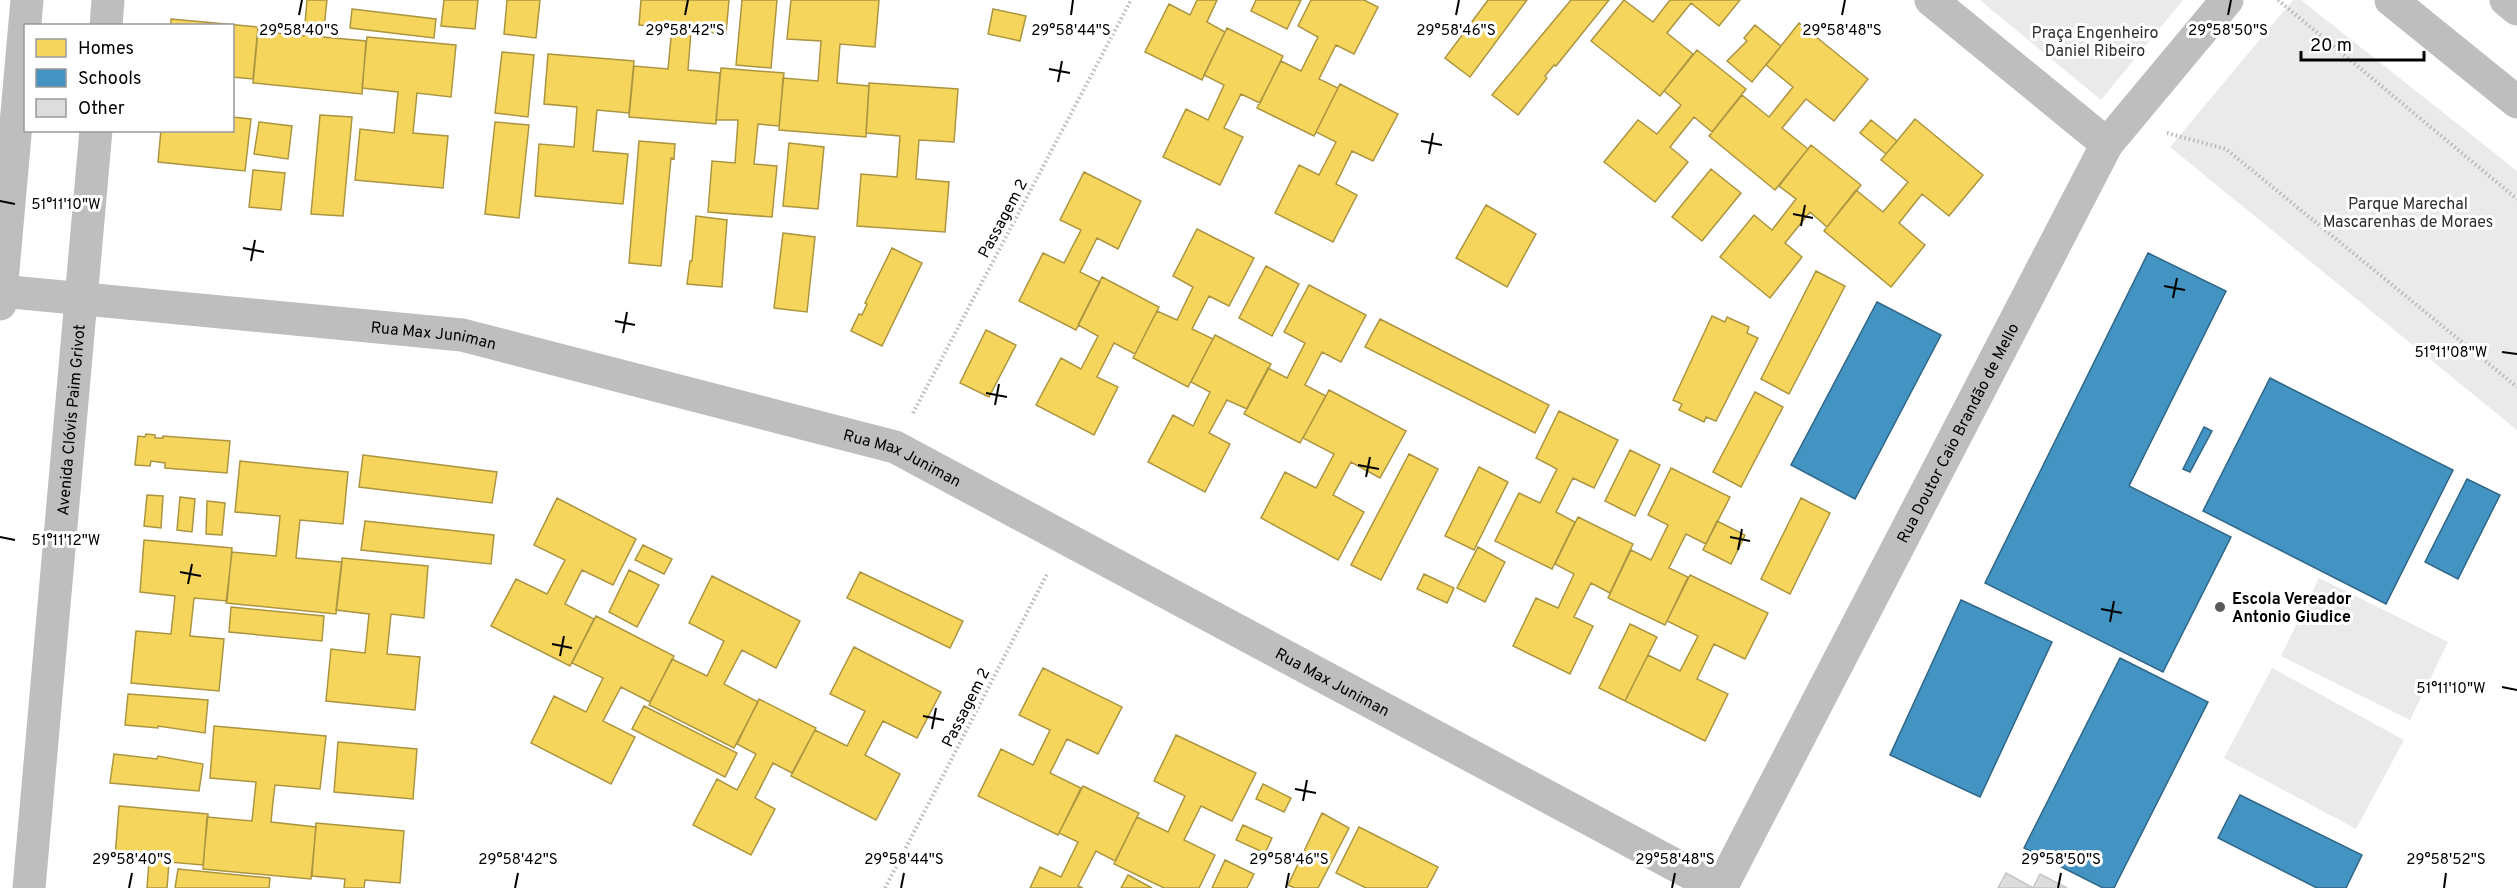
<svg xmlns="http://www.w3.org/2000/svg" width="2517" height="888" font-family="Overpass,sans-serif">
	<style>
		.green { fill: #eaeaea }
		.homes { fill: #f6d55c; stroke: #ac9540; stroke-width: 1.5 }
		.schools { fill: #4393c3; stroke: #2f6788; stroke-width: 1.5 }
		.building { fill: #ddd; stroke: #c5c5c5; stroke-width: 1.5 }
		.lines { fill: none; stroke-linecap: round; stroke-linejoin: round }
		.path { stroke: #b8b8b8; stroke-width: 4; stroke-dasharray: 1.5 3; stroke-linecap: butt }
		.minor { stroke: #bebebe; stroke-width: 33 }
		.ticks { fill: none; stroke: #000; stroke-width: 2 }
		.poi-dot { fill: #595959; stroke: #fff; stroke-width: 2 }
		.labels { text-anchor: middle; stroke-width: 6; stroke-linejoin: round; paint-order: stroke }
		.park-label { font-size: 16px; fill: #303030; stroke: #fff }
		.street-label { font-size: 16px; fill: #000; stroke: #fff }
		.poi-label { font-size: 16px; font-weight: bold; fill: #000; stroke: #fff; text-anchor: start }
		.ticks-label { font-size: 15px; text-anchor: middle; fill: #000; stroke: #fff; stroke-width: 6; stroke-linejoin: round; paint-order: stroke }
	</style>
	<rect width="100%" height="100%" fill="#fff"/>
	<path class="green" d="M1980,0H2183L2101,100Z
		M2293,0H2301L2517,171V430L2170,147Z
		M2319,578L2448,642L2410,720L2281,656Z
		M2272,668L2404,740L2356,829L2224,758Z"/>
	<path class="homes" d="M307,0H327L323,37L366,41L362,94L253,83L258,31L304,36Z
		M444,0H478L475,29L441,26Z
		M507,0H540L536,38L504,34Z
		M641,0H729L726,34L691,31L688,70L720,73L716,124L629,117L634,66L668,69L672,28L639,25Z
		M742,0H777L771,68L736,65Z
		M791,0H879L875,47L840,44L837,83L869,86L866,137L779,130L783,78L818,81L821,41L787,39Z
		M1197,0H1217L1207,22L1225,32L1202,80L1145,52L1169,4L1190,15Z
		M1256,0H1301L1287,29L1251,11Z
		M1311,0H1364L1378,7L1354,54L1336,45L1319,79L1338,88L1314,136L1257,108L1281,61L1301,71L1318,37L1298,26Z
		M1488,0H1527L1470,77L1445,58Z
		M1571,0H1609L1556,66L1554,65L1545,76L1547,78L1518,115L1492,95Z
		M1624,0L1653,22L1670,0H1740L1719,26L1691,3L1667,33L1693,54L1660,96L1591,41Z
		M352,9L436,19L434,38L350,28Z
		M993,9L1026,16L1020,41L988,34Z
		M171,19L258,27L253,79L232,77V26H171Z
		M1799,23L1868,79L1834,121L1806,99L1782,128L1808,149L1775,190L1709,136L1742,95L1769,117L1793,87L1766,65Z
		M1755,25L1781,46L1752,82L1727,61L1747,41L1744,38Z
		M1227,28L1283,56L1260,103L1241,94L1224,128L1243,137L1220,185L1163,157L1186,109L1208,120L1224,85L1204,75Z
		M367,37L456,45L451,97L417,93L413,133L448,136L443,188L355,180L360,129L394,133L398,92L362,88Z
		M1697,50L1746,89L1712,132L1694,117L1670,147L1688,162L1655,202L1604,162L1638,120L1657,134L1681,105L1664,91Z
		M502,52L534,55L528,117L495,113Z
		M548,54L634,61L629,113L597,110L593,151L628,154L623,204L535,196L539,144L574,147L577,107L544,104Z
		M721,68L784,73L779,126L758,124L754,164L777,166L772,217L708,212L712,161L735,163L738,120H716Z
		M869,83L958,89L954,142L919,140L916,179L949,182L945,232L857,226L861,174L897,177L900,136L866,133Z
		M1340,84L1398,114L1373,161L1352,151L1336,184L1357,195L1333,242L1275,213L1299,165L1319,175L1336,142L1316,132Z
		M320,115L352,117L343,216L311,214Z
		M232,117L251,119L245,171L158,162L161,130H232Z
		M1915,119L1983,175L1949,216L1922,194L1899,223L1925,245L1891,287L1824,231L1856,190L1883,212L1908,182L1881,160L1886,154L1860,133L1871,120L1897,141Z
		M1871,120L1897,141L1886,154L1860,133Z
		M259,122L292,126L288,159L254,154Z
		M495,122L529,125L519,218L485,214Z
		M639,141L675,144L674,159L671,158L661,266L629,263Z
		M789,143L824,147L818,209L783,206Z
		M1811,145L1861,185L1827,227L1810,212L1785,243L1802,257L1770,298L1720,257L1754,215L1772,230L1796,199L1779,186Z
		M1711,169L1741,193L1702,241L1672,217Z
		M253,170L285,173L281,210L249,207Z
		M1084,172L1141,201L1118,249L1097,238L1080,272L1100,282L1076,330L1019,301L1043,253L1064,263L1081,230L1060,220Z
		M1486,205L1536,234L1507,287L1456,258Z
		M696,216L727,220L722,287L687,284L690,261H692Z
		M1197,229L1254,258L1229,306L1209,296L1192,329L1213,339L1188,387L1133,358L1157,311L1177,320L1193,287L1173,276Z
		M783,233L815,237L807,312L774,308Z
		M892,248L922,263L882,346L851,331L859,314L862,315L867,304L865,303Z
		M1266,266L1299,284L1272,336L1239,318Z
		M1816,271L1845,286L1789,394L1761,379Z
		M1102,277L1159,307L1135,354L1114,343L1097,377L1118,387L1094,435L1036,405L1061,358L1081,369L1098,336L1078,325Z
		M1309,285L1366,315L1341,362L1322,352L1305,385L1326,396L1300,443L1244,414L1268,368L1287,378L1305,343L1284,332Z
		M1712,316L1725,322L1727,317L1749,327L1747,333L1758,338L1716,421L1706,417L1704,422L1679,410L1682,404L1673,400Z
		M1380,319L1549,405L1535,433L1365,347Z
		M986,330L1016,345L989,397L960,383Z
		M1215,335L1271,364L1247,409L1227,400L1209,433L1230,444L1205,492L1148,462L1173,415L1193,426L1210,392L1191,382Z
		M1329,390L1406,431L1380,478L1351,462L1333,495L1364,512L1338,560L1261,518L1285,472L1316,488L1334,454L1303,438Z
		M1755,392L1783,407L1741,487L1713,472Z
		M1559,411L1618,440L1594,488L1573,478L1556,512L1575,522L1552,569L1495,541L1519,493L1540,503L1557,469L1536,458Z
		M146,434L155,435V438H163V436L230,441L227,473L165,468V463L151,461L150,466L135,465L138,436L145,437Z
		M1630,450L1660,465L1635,516L1605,501Z
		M1409,454L1438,469L1381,580L1351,565Z
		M363,455L497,472L492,503L359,487Z
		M240,461L348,472L343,524L300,520L296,558L342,562L336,614L226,603L232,552L276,556L280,516L235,512Z
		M1479,467L1508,482L1474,550L1445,536Z
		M1671,468L1730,497L1706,544L1686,534L1669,568L1688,577L1665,625L1608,598L1631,550L1651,560L1668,525L1648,515Z
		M147,495L163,496L161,528L144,526Z
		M180,497L195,499L192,532L177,530Z
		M557,498L636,539L613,585L582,570L565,604L594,619L570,666L491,626L516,579L547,594L565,560L534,545Z
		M1801,498L1830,513L1790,594L1761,579Z
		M207,501L225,503L222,535L206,534Z
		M1578,517L1633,544L1610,593L1591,583L1574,617L1593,626L1570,674L1513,646L1536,598L1558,608L1574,574L1555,564Z
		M365,521L494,535L491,564L361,550Z
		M1717,521L1745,535L1731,564L1703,550Z
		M144,540L232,548L227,601L194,598L190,636L224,639L219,691L131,683L136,631L171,634L175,596L140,592Z
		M643,545L672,559L664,574L635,560Z
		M1478,547L1505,562L1485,602L1457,588Z
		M342,558L428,566L424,618L391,614L387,654L420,657L415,710L326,701L331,649L365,653L369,614L336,610Z
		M629,570L659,585L637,627L609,612Z
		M860,572L963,621L950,648L847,598Z
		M1424,574L1454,588L1447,603L1417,589Z
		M1690,575L1768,613L1745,659L1714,644L1697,679L1728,694L1705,741L1625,701L1648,655L1680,671L1698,636L1667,621Z
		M712,576L800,621L776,668L742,650L724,684L758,702L734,748L649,705L672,659L707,676L724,641L689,623Z
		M231,607L324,616L322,641L229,632Z
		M596,616L674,656L650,702L621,687L603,721L635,737L611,784L531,743L554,696L586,712L603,678L572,663Z
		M1630,624L1657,637L1625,701L1599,688Z
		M854,647L941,692L917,738L883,721L865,755L900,774L876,820L791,776L815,730L847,746L865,711L830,694Z
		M1043,668L1122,707L1098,754L1067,739L1050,773L1081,788L1058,835L978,796L1001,749L1033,765L1050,730L1019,715Z
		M128,694L208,700L205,733L158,726V728L125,725Z
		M759,699L816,728L792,773L773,763L755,798L775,809L751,855L693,825L717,779L737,790L756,754L737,744Z
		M644,706L737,753L725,777L632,729Z
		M214,726L326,736L320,789L275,785L273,802L271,822L316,827L311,879L203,869L207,817L252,821L256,782L210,778Z
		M1176,735L1256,773L1232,821L1201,806L1184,840L1215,855L1199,888H1164L1114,864L1137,817L1168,832L1185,796L1154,781Z
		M338,742L417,749L413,799L334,792Z
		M114,754L157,759L158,756L203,764L199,791L110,783Z
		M1263,784L1291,798L1284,812L1256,799Z
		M1083,786L1139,813L1115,861L1096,851L1078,886L1083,888H1030L1040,867L1061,877L1078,842L1059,833Z
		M119,806L208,814L203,865L169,862L167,888H147L149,861L115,857Z
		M1322,813L1349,828L1318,888H1295L1288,885Z
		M316,823L404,831L400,883L365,880L364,888H344L345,879L312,876Z
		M1243,825L1272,838L1265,853L1236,840Z
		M1359,827L1438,867L1427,888H1366L1336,873Z
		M1225,860L1254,874L1247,888H1212Z
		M178,869L270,878L269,888H175Z
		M1128,875L1152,888H1121Z"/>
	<path class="schools" d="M2148,253L2226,291L2129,486L2231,537L2163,672L1985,583Z
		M1877,302L1941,335L1855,499L1791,465Z
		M2270,378L2453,470L2386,604L2203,511Z
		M2204,427L2212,431L2190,472L2183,469Z
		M2467,479L2500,495L2458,579L2425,562Z
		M1961,600L2052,642L1980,797L1890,755Z
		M2120,658L2208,702L2114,888H2103L2024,848Z
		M2240,795L2362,855L2346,888H2317L2218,838Z"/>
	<path class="building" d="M2006,873L2033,888L2040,874L2067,888H1998Z"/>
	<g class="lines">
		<path class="path" d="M2278,0L2517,199
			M2167,133L2226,149L2517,387
			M913,413L1131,0
			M885,888L1048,572"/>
		<g class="minor">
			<path d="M1931,0L2107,144"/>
			<path d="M2391,0L2517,102"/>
			<path d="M2506,0L2517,9"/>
			<path d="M106,26L108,0"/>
			<path id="s1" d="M0,291L462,335L895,447L1718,888"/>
			<path d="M0,304L27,0"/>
			<path id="s2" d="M29,888L96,130"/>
			<path id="s3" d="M1721,888L2107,144L2227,0"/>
		</g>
	</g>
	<path class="ticks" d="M299,15L302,0M685,15L688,0M1071,15L1073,0M1456,15L1459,0M1842,15L1845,0M2228,15L2231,0M1049,69L1070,73M1058,82L1062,61M1421,141L1442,145M1429,154L1433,133M0,201L15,204M1793,214L1813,218M1801,226L1805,205M243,248L264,252M251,261L255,240M2164,286L2185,290M2173,298L2177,278M615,321L635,325M623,333L627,312M2502,352L2517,354M986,393L1007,397M995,405L999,384M1358,465L1379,469M1366,477L1370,457M0,537L15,540M1730,537L1750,541M1738,550L1742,529M180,572L201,576M188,584L192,564M2101,609L2122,613M2110,622L2114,601M552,644L572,648M560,656L564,636M2502,687L2517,690M923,716L944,720M932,729L936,708M1295,789L1316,793M1303,801L1307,780M129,888L132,873M515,888L518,873M901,888L904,873M1286,888L1289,873M1672,888L1675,873M2058,888L2061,873M2444,888L2446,873"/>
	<circle class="poi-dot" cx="2220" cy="607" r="6"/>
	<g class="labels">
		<g class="park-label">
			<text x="2095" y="38">Praça Engenheiro<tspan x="2095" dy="18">Daniel Ribeiro</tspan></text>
			<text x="2408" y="209">Parque Marechal<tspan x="2408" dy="18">Mascarenhas de Moraes</tspan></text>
		</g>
		<g class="street-label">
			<text transform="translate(1002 218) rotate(-62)" y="6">Passagem 2</text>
			<text dy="6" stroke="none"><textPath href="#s1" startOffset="436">Rua Max Juniman</textPath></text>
			<text dy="6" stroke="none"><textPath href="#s2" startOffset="470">Avenida Clóvis Paim Grivot</textPath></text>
			<text dy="6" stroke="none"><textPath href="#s3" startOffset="513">Rua Doutor Caio Brandão de Mello</textPath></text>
			<text dy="6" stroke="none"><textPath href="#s1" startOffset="922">Rua Max Juniman</textPath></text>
			<text dy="6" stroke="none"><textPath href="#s1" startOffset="1408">Rua Max Juniman</textPath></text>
			<text transform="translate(965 707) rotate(-63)" y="6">Passagem 2</text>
		</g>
		<g class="poi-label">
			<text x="2232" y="604">Escola Vereador<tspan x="2232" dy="18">Antonio Giudice</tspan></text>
		</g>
	</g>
	<g class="ticks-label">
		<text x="299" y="35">29°58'40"S</text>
		<text x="685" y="35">29°58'42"S</text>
		<text x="1071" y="35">29°58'44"S</text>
		<text x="1456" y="35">29°58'46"S</text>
		<text x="1842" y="35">29°58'48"S</text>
		<text x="2228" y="35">29°58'50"S</text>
		<text x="66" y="209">51°11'10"W</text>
		<text x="2451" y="357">51°11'08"W</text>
		<text x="66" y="545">51°11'12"W</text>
		<text x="2451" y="693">51°11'10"W</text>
		<text x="132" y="864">29°58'40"S</text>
		<text x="518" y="864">29°58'42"S</text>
		<text x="904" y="864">29°58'44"S</text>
		<text x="1289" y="864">29°58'46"S</text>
		<text x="1675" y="864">29°58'48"S</text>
		<text x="2061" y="864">29°58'50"S</text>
		<text x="2446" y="864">29°58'52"S</text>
	</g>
	<rect x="24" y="24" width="210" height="108" fill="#ffffff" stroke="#999999" stroke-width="1.5"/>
	<rect x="36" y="39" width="30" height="18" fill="#f6d55c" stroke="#999999" stroke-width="1.5"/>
	<text x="78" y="54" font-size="18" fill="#000000">Homes</text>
	<rect x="36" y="69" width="30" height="18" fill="#4393c3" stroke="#999999" stroke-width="1.5"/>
	<text x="78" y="84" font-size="18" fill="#000000">Schools</text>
	<rect x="36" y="99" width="30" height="18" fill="#dddddd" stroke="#999999" stroke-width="1.5"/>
	<text x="78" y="114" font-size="18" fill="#000000">Other</text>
	<path d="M2301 51v9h123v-9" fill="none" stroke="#000000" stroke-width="3"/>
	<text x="2310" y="51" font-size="18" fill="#000000" stroke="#ffffff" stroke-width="4.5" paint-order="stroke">20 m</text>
</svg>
